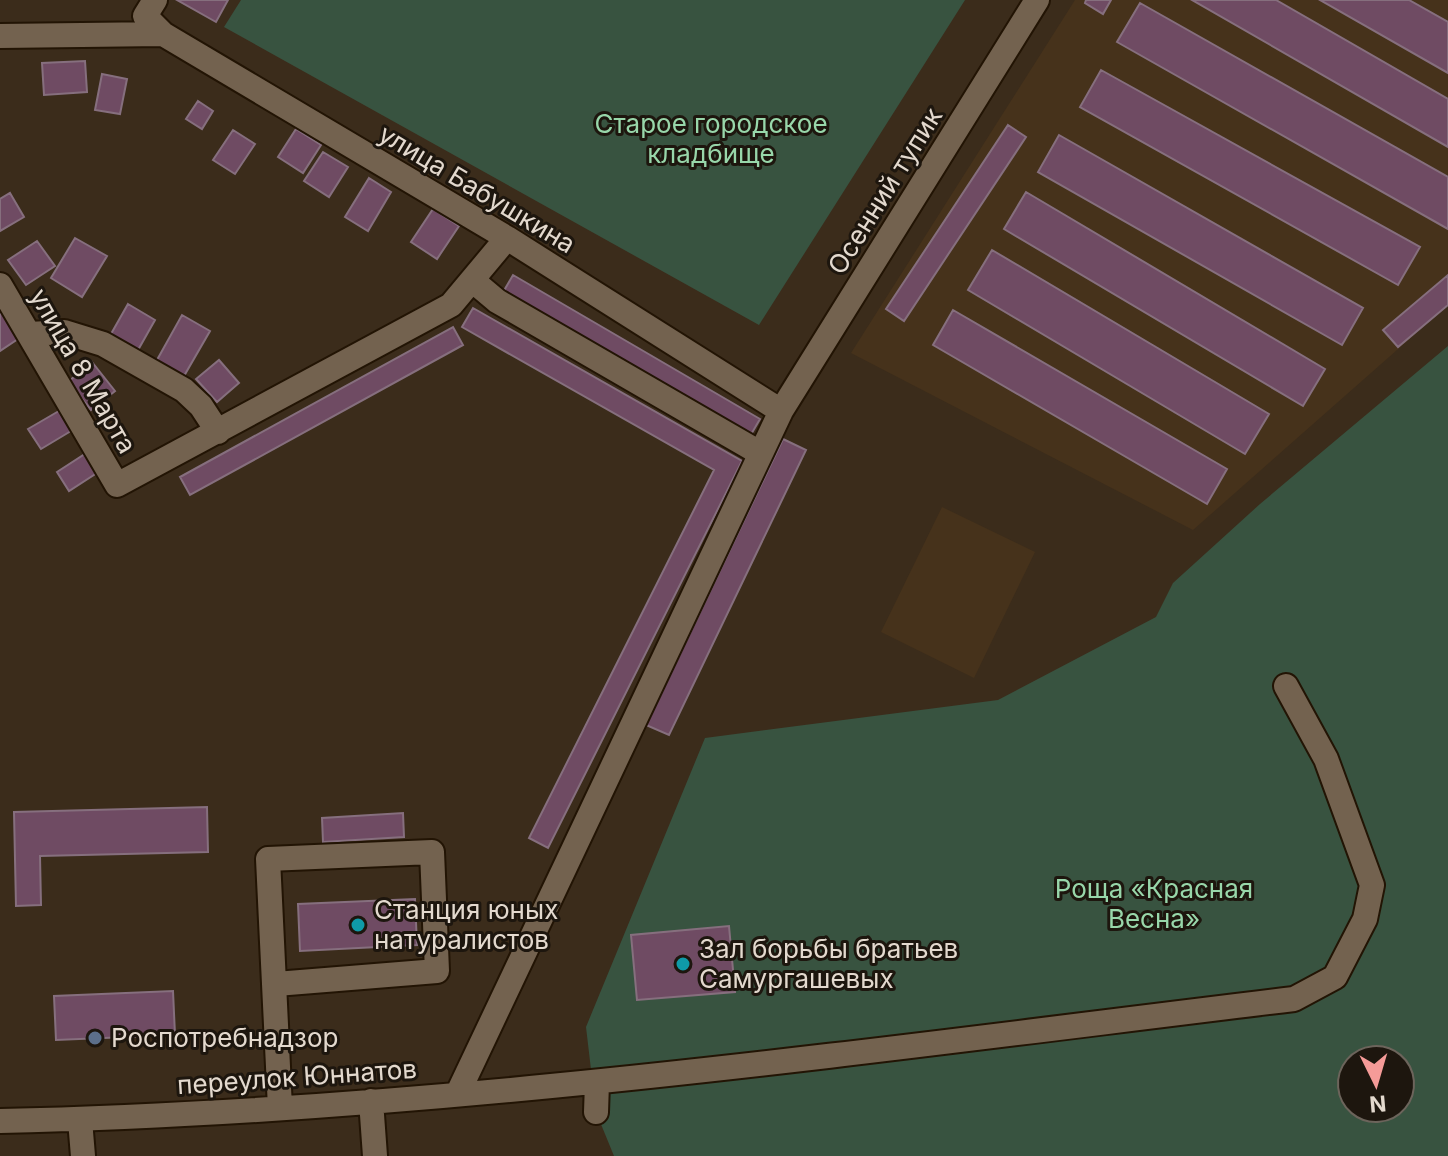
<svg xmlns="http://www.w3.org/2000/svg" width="1448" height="1156" font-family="Inter,sans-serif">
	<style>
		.built { fill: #46321b }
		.green { fill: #385340; fill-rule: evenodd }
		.building { fill: #6f4b63; stroke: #866f7e; stroke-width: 2 }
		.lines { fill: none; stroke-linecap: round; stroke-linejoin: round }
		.minor-casing { stroke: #221404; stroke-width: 28 }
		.minor { stroke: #73624f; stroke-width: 24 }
		.culture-dot { fill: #0f9aa8; stroke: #1d160e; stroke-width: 3 }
		.service-dot { fill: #5c6f8a; stroke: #1d160e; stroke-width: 3 }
		.labels { text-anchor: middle; stroke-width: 6; stroke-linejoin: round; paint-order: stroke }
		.park-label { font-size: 26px; fill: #98d7aa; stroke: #1d160e }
		.street-label { font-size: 26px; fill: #e3d9ce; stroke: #1d160e }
		.poi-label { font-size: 26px; fill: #e3d9ce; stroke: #1d160e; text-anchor: start }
	</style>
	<rect width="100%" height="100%" fill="#3b2c1b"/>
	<path class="built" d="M1075,0H1448V305L1193,530L851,353Z
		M942,507L1035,552L974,678L881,632Z"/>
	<path class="green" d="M241,0H965L759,325L224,27Z
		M1448,346V1156H614L596,1112L586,1027L705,738L998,700L1156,617L1173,583L1260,504ZM1352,1060H1400V1108H1352Z"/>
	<path class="building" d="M177,0H228L216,22Z
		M1086,0H1111L1103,14L1085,3Z
		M1192,0H1276L1448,99V147Z
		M1320,0H1409L1448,22V73Z
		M1140,3L1448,177V229L1117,42Z
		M85,61L87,92L44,95L42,63Z
		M1101,70L1420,247L1398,285L1080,107Z
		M102,74L127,79L120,114L95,110Z
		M198,101L213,111L202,129L186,119Z
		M1008,125L1026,137L904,321L886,309Z
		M296,129L321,145L303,173L278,157Z
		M233,130L255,144L235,174L213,160Z
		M1059,135L1363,308L1342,345L1038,172Z
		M323,152L348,167L329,197L304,181Z
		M369,178L391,192L368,231L345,217Z
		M1026,192L1325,369L1303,406L1004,229Z
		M10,193L24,217L0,231V199Z
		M433,209L459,226L437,259L411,242Z
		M75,238L107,256L82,297L51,278Z
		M37,241L55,266L26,285L8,260Z
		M992,250L1269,414L1245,454L968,290Z
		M513,275L760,419L749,438L502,294Z
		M1448,275V305L1398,347L1383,330Z
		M128,304L155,320L138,350L111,334Z
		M473,308L742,461L548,848L529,838L714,470L462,327Z
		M0,310L18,339L0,351Z
		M953,310L1227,469L1207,504L933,345Z
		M182,315L210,331L184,376L157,360Z
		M453,327L463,345L190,495L180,477Z
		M219,360L239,383L217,402L196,379Z
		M92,362L115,391L91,410L68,382Z
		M64,408L76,428L41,449L28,429Z
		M783,439L806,450L669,735L646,725Z
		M88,452L100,471L69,491L57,472Z
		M207,807L208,852L40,856L41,905L16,906L14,812Z
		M403,813L404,837L323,842L322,818Z
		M415,899L417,945L300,951L298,904Z
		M729,926L735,992L637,1000L631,935Z
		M173,991L175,1035L56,1040L54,996Z"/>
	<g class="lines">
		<defs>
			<path id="minor" d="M155,0L145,16L163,34L507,238L781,411
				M0,36L163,34
				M472,280L497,301L760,453
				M0,285L117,485L451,305L507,238
				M30,334L64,332L103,344L184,390L201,406L218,432
				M276,984L437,971L432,852L268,859L280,1108
				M458,1093L781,411L1037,0
				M371,1101L375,1156
				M596,1112L597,1083
				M80,1120L83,1156
				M0,1121C434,1112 864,1051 1294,999L1335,977L1365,919L1372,885L1326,759L1286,686"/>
		</defs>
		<use href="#minor" class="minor-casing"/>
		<use href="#minor" class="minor"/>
	</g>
	<g class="culture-dot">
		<circle cx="358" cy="925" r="8"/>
		<circle cx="683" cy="964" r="8"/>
	</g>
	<circle class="service-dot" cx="95" cy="1038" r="8"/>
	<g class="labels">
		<g class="park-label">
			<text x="711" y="133">Старое городское<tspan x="711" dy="30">кладбище</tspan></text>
			<text x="1154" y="898">Роща «Красная<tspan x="1154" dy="30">Весна»</tspan></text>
		</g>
		<g class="street-label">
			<text transform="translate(477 189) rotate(31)" y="9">улица Бабушкина</text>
			<text transform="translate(885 191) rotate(-58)" y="9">Осенний тупик</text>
			<text transform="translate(83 371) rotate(60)" y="9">улица 8 Марта</text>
			<text transform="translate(297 1077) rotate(-4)" y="9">переулок Юннатов</text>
		</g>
		<g class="poi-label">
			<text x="374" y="919">Станция юных<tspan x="374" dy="30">натуралистов</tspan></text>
			<text x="699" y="958">Зал борьбы братьев<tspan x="699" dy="30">Самургашевых</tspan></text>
			<text x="111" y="1047">Роспотребнадзор</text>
		</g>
	</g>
	<g transform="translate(1376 1084) rotate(175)"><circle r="38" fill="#1d160e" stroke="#6c645b" stroke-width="2"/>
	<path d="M0-6L14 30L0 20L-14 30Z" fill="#f59b98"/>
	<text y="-12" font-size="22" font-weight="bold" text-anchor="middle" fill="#e3d9ce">N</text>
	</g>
</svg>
